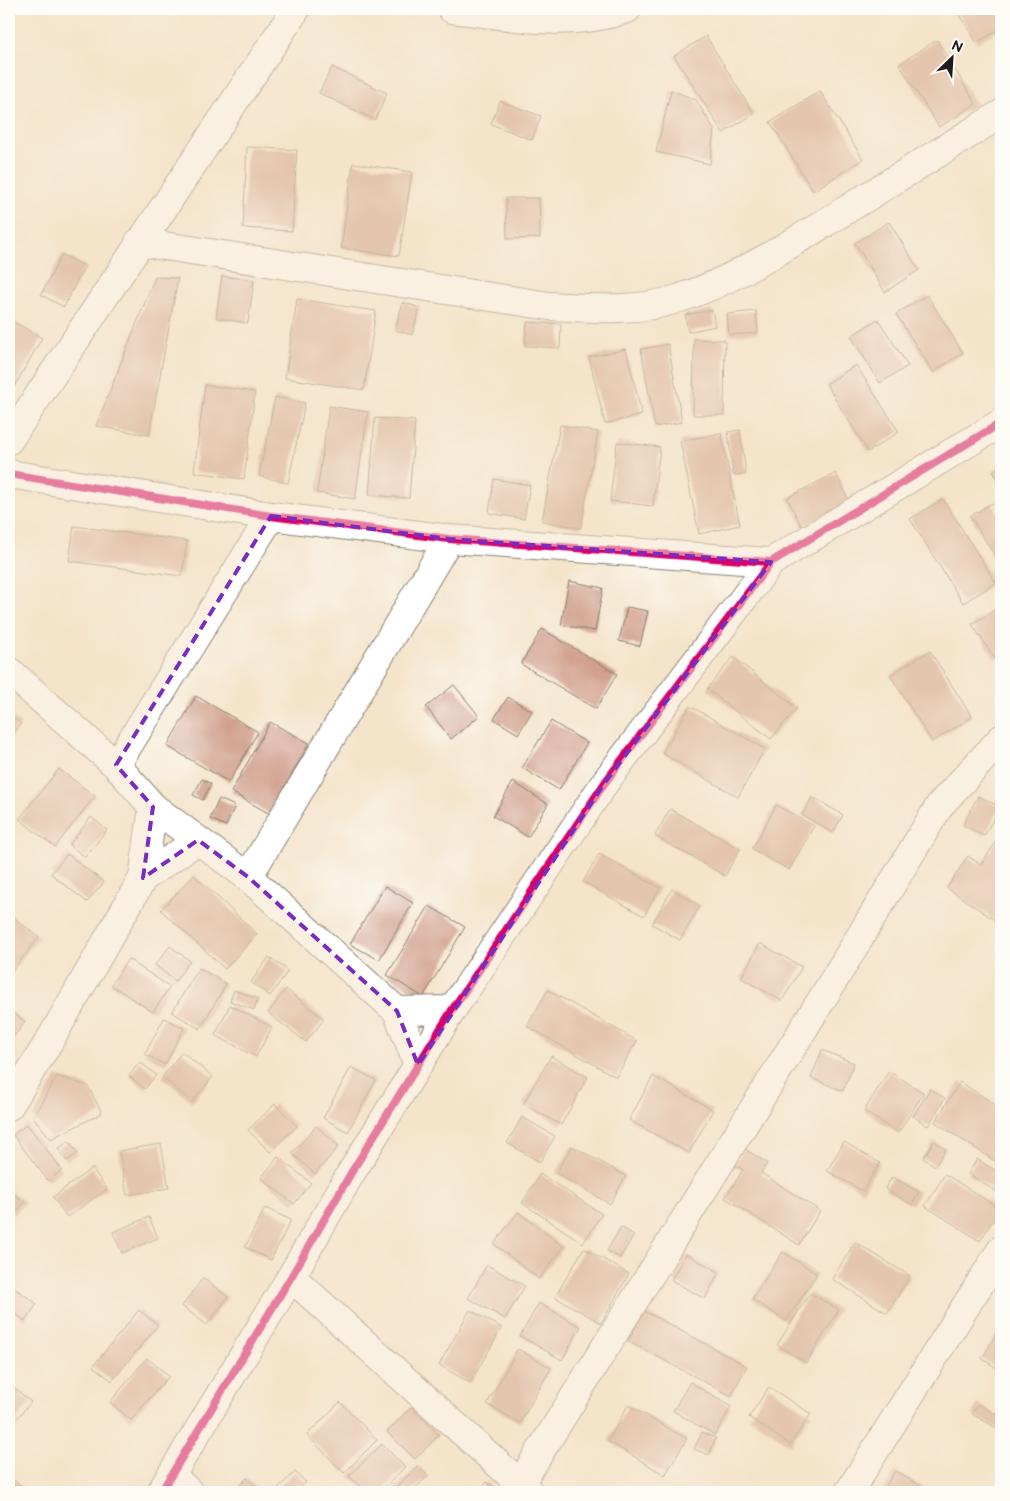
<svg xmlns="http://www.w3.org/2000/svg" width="1010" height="1501" font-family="'Balsamiq Sans',sans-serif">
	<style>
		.building { fill: #d1a08d }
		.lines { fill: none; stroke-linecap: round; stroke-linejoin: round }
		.minor-casing { stroke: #888073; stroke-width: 30 }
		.minor { stroke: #fff; stroke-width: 28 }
		.cycleway-casing { stroke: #fdfcf7; stroke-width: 11 }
		.cycleway { stroke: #d6006c; stroke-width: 8 }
		.marked { fill: none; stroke: #7b2cbf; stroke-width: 4; stroke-dasharray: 10 6; stroke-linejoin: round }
	</style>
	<rect width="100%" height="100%" fill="#fdfcf7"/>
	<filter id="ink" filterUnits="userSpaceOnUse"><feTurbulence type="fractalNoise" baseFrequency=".02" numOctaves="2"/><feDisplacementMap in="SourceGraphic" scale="10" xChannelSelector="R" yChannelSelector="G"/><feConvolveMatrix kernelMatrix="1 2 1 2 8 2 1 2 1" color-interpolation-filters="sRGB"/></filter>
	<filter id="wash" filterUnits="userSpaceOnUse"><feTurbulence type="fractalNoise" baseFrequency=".0096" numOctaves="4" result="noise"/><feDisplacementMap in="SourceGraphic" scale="20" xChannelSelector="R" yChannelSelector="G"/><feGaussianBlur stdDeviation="1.12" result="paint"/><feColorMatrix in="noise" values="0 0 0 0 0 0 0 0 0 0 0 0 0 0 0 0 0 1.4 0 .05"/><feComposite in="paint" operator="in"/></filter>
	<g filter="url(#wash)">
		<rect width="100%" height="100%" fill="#f4e4ca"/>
		<g id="blocks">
			<path class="building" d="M962,9H1001V28L977,43L957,12Z
				M706,36L754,114L723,133L674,56Z
				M937,40L976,104L939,127L899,64Z
				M332,67L387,93L375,120L319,93Z
				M671,90L696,100L714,129L710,164L656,152Z
				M820,91L863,159L813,191L770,122Z
				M500,101L541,116L532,140L491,124Z
				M247,147L297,150L292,231L243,228Z
				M353,163L412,172L399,256L341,248Z
				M506,198H539L540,238L507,239Z
				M889,222L919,270L885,292L855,243Z
				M62,254L85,266L64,307L41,295Z
				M222,276L254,280L248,323L216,318Z
				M155,277L178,278L149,435L96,426Z
				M927,295L963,353L933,372L896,314Z
				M297,299L376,311L364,390L285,378Z
				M403,302L420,308L412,335L395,330Z
				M712,310L715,326L688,332L685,315Z
				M756,311L758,333L729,335L727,314Z
				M9,319L42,338L9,396Z
				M878,319L908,366L880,383L851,336Z
				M527,322L561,324L560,348L525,346Z
				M694,339L725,340L724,415H693Z
				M668,344L682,422L655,427L641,349Z
				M626,349L642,415L605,424L589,357Z
				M856,365L899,432L868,452L826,384Z
				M205,385L255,392L244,479L194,472Z
				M275,397L305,403L288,483L259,476Z
				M329,406L368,412L355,499L317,493Z
				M375,418L415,421L409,498L369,495Z
				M560,425L598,432L581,528L542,521Z
				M740,430L746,474L733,475L728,432Z
				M721,433L740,525L699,534L680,441Z
				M617,442L660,447L653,506L610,501Z
				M1001,466V484L993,471Z
				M836,473L850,503L802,527L787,498Z
				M494,479L530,485L524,519L489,513Z
				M943,499L996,583L963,603L910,519Z
				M992,503L1001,517V566L970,516Z
				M74,526L187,541L182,576L69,561Z
				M569,581L603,588L595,631L561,625Z
				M1001,606V655L995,659L972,624Z
				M627,607L648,611L640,646L619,641Z
				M542,629L617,674L596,709L521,664Z
				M930,651L972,717L932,742L890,675Z
				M733,657L797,708L771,739L707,689Z
				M454,685L479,716L451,739L426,707Z
				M196,696L258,732L229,782L167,746Z
				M508,697L532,711L518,734L494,719Z
				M690,706L765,749L738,797L662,753Z
				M9,714L21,724L9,740Z
				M551,721L587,743L559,790L522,768Z
				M270,722L309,743L270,814L231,792Z
				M59,769L95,796L55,847L19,819Z
				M202,779L211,784L203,800L193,795Z
				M513,782L548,804L528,837L493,816Z
				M978,796L1000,807L984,836L963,825Z
				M812,797L843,815L833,833L802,815Z
				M219,799L235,806L226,826L210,819Z
				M776,805L814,826L789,870L752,849Z
				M670,809L740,849L725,876L655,836Z
				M91,817L107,830L85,857L69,845Z
				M1001,834V924L947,888L968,856L981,865Z
				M67,854L104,882L87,902L51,874Z
				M599,854L660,888L644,916L583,882Z
				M194,875L257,934L225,969L161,910Z
				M385,886L413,903L379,960L350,944Z
				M672,889L700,906L680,940L652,924Z
				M429,906L465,927L423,997L387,975Z
				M9,914L39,937L9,975Z
				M760,943L802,967L782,1001L741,978Z
				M170,946L190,961L175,981L155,965Z
				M269,957L288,971L270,996L251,982Z
				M128,959L170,987L153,1012L111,985Z
				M199,968L226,984L200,1029L172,1012Z
				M286,989L324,1019L306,1042L268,1013Z
				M234,990L258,999L254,1010L230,1001Z
				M548,990L637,1041L616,1077L527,1026Z
				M230,1005L272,1027L256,1057L215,1035Z
				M9,1010L25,1022L9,1043Z
				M164,1018L184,1028L165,1065L145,1054Z
				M822,1050L854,1063L843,1091L811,1078Z
				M182,1052L213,1077L192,1102L162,1077Z
				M551,1056L588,1077L561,1125L523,1104Z
				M140,1062L156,1075L145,1089L129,1076Z
				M351,1067L376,1080L348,1132L323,1118Z
				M889,1071L924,1093L898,1133L864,1111Z
				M57,1076L88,1086L102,1113L51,1139L33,1117Z
				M653,1076L713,1110L689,1153L629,1120Z
				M960,1082L1001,1108V1165L935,1122Z
				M930,1089L945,1098L928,1126L913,1116Z
				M275,1104L297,1126L270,1152L248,1130Z
				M522,1117L555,1136L540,1162L507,1143Z
				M27,1124L62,1170L48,1181L13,1135Z
				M316,1126L339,1146L315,1174L292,1153Z
				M69,1141L78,1153L67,1161L58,1149Z
				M934,1141L946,1149L935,1166L923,1158Z
				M844,1142L880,1163L863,1191L827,1171Z
				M161,1144L169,1188L127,1195L119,1151Z
				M572,1146L626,1176L610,1204L556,1173Z
				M745,1149L767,1163L761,1173L820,1211L799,1245L725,1198L743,1170L734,1165Z
				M278,1157L311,1183L294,1204L261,1178Z
				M977,1159L1001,1174V1183L996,1191L968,1174Z
				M92,1168L107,1189L67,1217L53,1197Z
				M540,1174L602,1214L583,1243L522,1203Z
				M945,1174L1000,1209L980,1241L925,1206Z
				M892,1177L919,1192L912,1205L885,1189Z
				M9,1190L25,1202L14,1215L9,1211Z
				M265,1208L291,1220L271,1260L245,1247Z
				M518,1212L564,1247L539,1279L494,1244Z
				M149,1217L158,1238L122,1253L113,1232Z
				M621,1227L634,1235L620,1258L607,1251Z
				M855,1242L910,1276L887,1313L832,1279Z
				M584,1248L629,1274L601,1323L555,1297Z
				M783,1252L817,1274L786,1321L752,1299Z
				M686,1254L719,1272L705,1299L671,1280Z
				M487,1265L525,1286L505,1319L468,1298Z
				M203,1278L228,1297L207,1325L182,1306Z
				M13,1287L37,1304L25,1321L9,1309V1293Z
				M810,1293L839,1310L806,1363L777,1345Z
				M539,1303L581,1327L562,1360L520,1336Z
				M139,1310L158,1325L112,1381L93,1366Z
				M470,1310L502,1328L470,1383L439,1365Z
				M644,1311L747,1366L731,1396L628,1341Z
				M996,1334L1001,1337V1370L982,1359Z
				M518,1349L551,1368L520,1423L487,1404Z
				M147,1358L169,1376L131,1420L110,1402Z
				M690,1382L731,1407L715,1435L673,1411Z
				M9,1383L31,1402L9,1428Z
				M769,1387L811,1414L790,1445L749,1417Z
				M340,1402L377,1440L344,1473L307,1435Z
				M978,1404L1001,1417L1000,1430L972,1414Z
				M628,1405L687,1439L665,1475L608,1441Z
				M411,1407L439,1435L415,1459L387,1432Z
				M702,1432L716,1438L709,1455L694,1449Z
				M382,1444L405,1467L380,1492H366L349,1476Z
				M418,1466L428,1476L411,1492H391Z
				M895,1471L931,1492H882Z
				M295,1472L306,1482L295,1492H282L278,1488Z
				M9,1476L28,1492H9Z
				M247,1478L262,1492H233Z
				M487,1482L497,1492H477Z"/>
		</g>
	</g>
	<g filter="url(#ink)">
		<use href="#blocks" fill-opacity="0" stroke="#888073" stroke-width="1"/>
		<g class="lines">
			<defs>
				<path id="minor" d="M452,9C513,16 567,29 627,9
					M139,242L549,306C589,308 635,312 674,300C729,283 784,248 833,218C889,183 945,149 1001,114
					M9,440L296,9
					M9,474L271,516L449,539L771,562L1001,423
					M9,671L116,765L153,807L248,877L397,1011L418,1065
					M116,765L271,516
					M248,877L449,539
					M143,878L198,840
					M397,1011L452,1010
					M9,1106L50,1040L143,878L153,807
					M291,1277L529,1492
					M171,1475L189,1492
					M520,1484L832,983L940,805L1001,739
					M161,1492L291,1277L351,1173L452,1010L606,781L771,562
					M849,1492L1001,1250"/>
			</defs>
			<use href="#minor" class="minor-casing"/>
			<use href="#minor" class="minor"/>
			<defs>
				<path id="cycleway" d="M9,474L271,516L449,539L771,562L1001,423
					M161,1492L291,1277L351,1173L452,1010L606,781L771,562"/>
			</defs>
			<use href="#cycleway" class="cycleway-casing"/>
			<use href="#cycleway" class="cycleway"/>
		</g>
	</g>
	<path d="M0 0H1010V1501H0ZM271,516L449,539L771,562L606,781L418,1065L397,1011L248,877L198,840L143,878L153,807L116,765Z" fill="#f4e4ca" fill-opacity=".55" fill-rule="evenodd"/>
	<path class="marked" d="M271,516L449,539L771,562L606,781L418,1065L397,1011L248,877L198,840L143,878L153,807L116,765Z"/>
	<rect width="1010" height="1501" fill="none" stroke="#fdfcf7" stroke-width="30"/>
	<g transform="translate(952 58) rotate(25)" stroke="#fdfcf7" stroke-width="4" paint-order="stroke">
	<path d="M0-4L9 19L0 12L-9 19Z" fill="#1c1c1c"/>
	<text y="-8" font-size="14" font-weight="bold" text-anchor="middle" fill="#1c1c1c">N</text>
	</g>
</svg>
